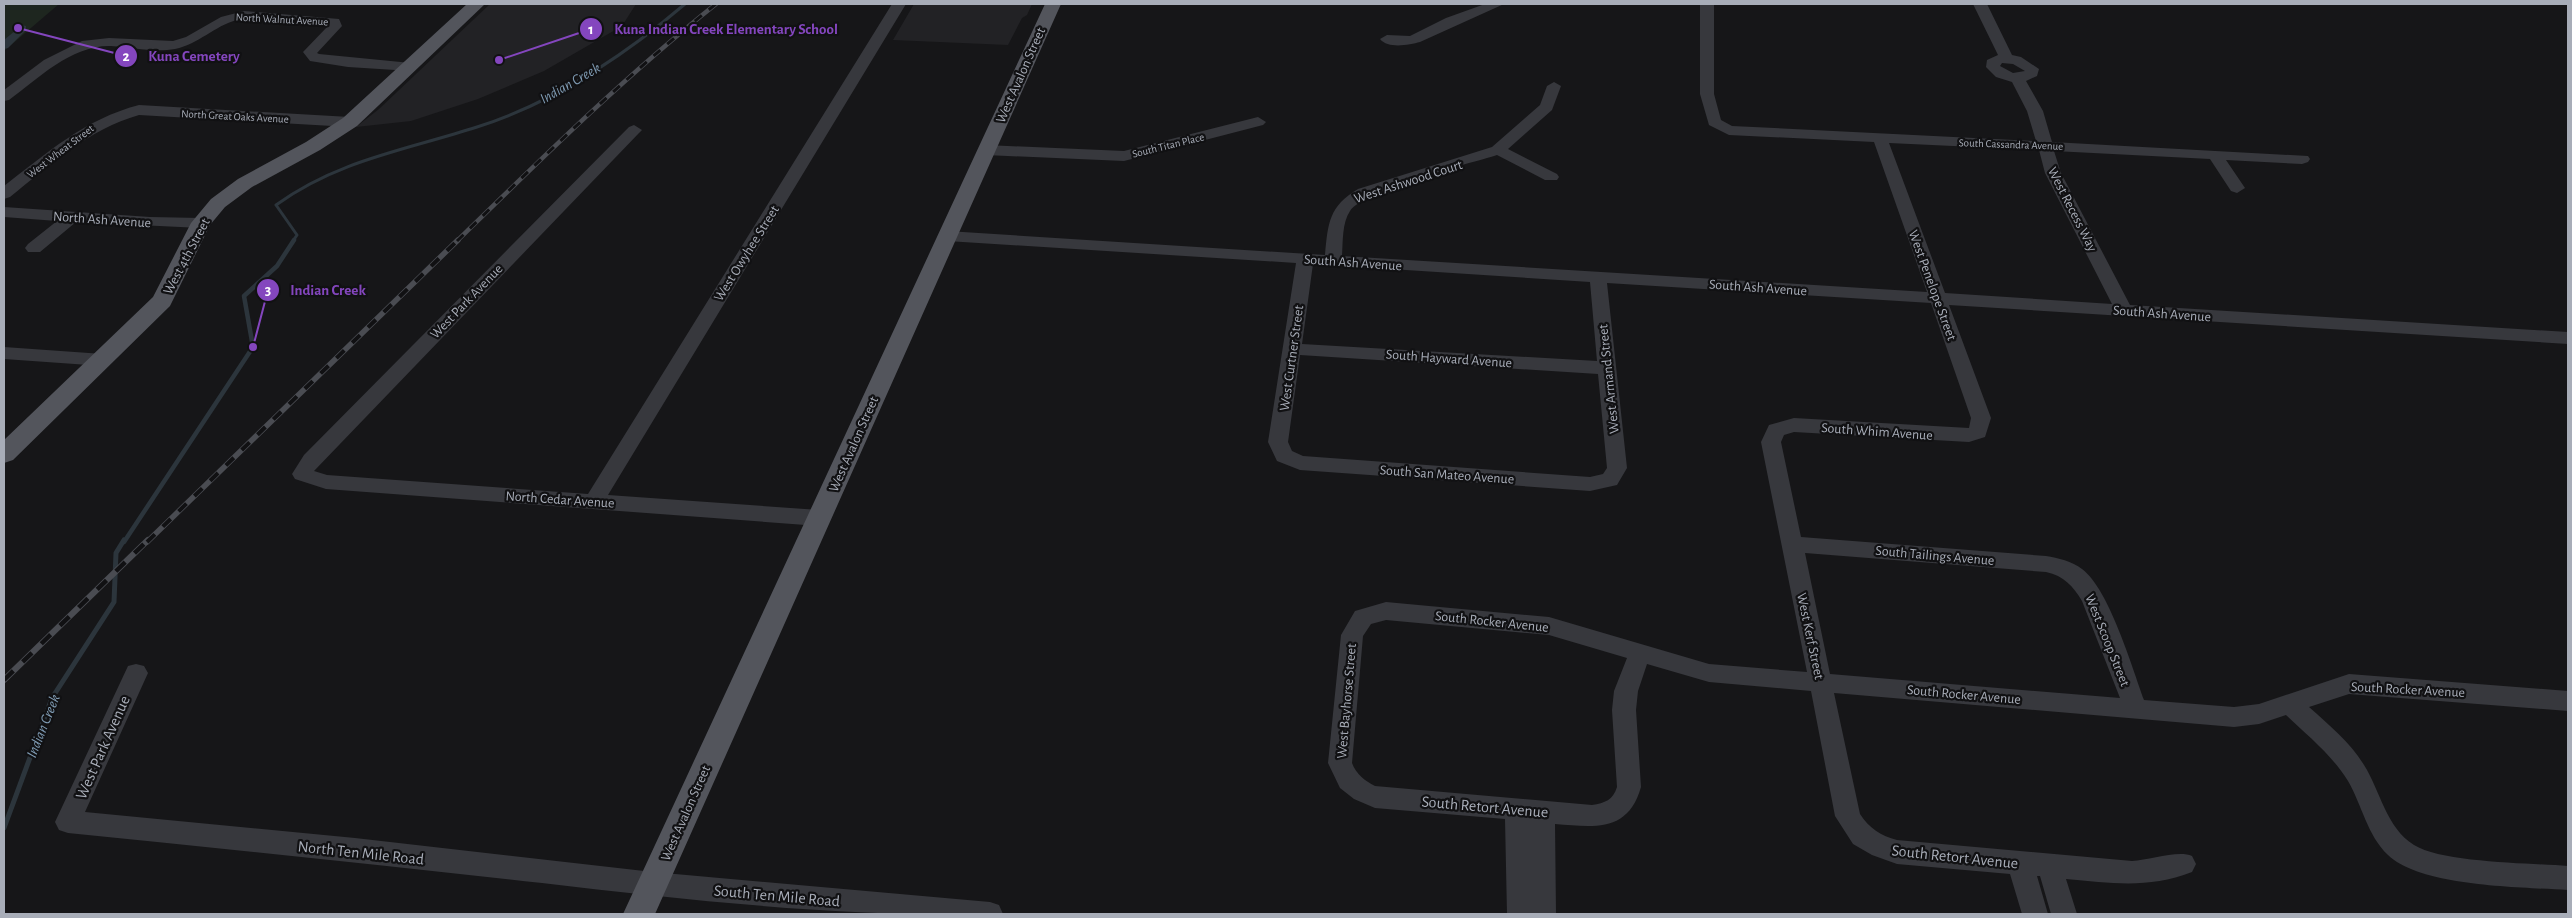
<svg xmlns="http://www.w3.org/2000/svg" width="2572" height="918" font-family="'Alegreya Sans',sans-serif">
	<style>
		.built { fill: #222225 }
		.green { fill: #1e261f }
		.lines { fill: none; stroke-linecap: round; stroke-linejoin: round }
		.stream-far2 { stroke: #2c353c; stroke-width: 3 }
		.stream-far1 { stroke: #2c353c; stroke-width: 4.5 }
		.stream { stroke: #2c353c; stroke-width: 5 }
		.canal { fill: #2c353c; fill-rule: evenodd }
		.minor { fill: #37383d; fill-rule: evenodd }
		.major { fill: #53555c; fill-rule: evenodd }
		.rail-far2-casing { stroke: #4a4c52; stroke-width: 4.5 }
		.rail-far1-casing { stroke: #4a4c52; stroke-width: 5.5 }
		.rail-casing { stroke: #4a4c52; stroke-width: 6 }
		.rail-far2 { stroke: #111113; stroke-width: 3; stroke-dasharray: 9; stroke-linecap: butt }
		.rail-far1 { stroke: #111113; stroke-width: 4; stroke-dasharray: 11; stroke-linecap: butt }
		.rail { stroke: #111113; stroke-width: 4.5; stroke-dasharray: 13; stroke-linecap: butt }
		.labels { text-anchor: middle; stroke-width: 4.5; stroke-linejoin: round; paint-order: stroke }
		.far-street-label { font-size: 11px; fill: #a8adb8; stroke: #111113 }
		.street-label { font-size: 14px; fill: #a8adb8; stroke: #111113 }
		.water-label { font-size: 15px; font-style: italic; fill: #7f9bb3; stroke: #111113 }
		.near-street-label { font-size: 16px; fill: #a8adb8; stroke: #111113 }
		.leader { fill: none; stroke: #8446be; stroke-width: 2 }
		.callout-dot { fill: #8446be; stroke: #111113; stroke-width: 2 }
		.mark-label { font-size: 15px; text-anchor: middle; font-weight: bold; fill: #fff }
		.callout-label { font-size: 15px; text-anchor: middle; font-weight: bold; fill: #8446be; stroke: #111113; stroke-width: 4.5; stroke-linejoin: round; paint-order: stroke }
	</style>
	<rect width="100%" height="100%" fill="#161618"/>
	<path class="built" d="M490,4H636L622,26L544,71L478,99L411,121L356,127L379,109Z
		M914,4H1032L1027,15L1022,18L1008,45L893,40Z"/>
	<path class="green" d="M4,4H59L4,51Z"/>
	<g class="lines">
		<path class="stream-far2" d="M293,241L297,235L276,205C338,160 406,150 477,127C553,103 625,55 685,4"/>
		<path class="stream-far1" d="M124,542L253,347L244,296L277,266L294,240"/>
		<path class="stream" d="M4,828L52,698L114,602L116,553L124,540"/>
		<path class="canal" d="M22,25L26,26V30L8,48L4,49V40Z"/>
		<path class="minor" d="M892,4H906L608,495L819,510L826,513L829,518L826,523L819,526L326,489L295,479L292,474L304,455L629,127L634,125L642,130L639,133L314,471L327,475L588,494Z
			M1485,4H1504L1420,42C1409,45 1388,49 1380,39L1387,35L1410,36L1446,18Z
			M1700,4H1714V94L1721,120L1732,126L2036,141L2027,111L2012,82L1996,77L1986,67L1987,60L1998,55L1973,4H1987L2012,55L2021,57L2039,69L2037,76L2026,81L2043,111L2052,142L2308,156L2310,159L2308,162L2302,164L2226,160L2245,188L2237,193L2231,191L2210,159L2054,151L2061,173L2130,305L2568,332V344L1949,305L1991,418L1985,437L1969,442L1794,432L1784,435L1781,442L1801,537L2046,556C2058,558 2072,561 2082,569C2109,589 2132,667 2144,700L2234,707L2259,704L2349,674L2568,691V711L2349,694L2309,707C2329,725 2350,742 2364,765C2380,790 2386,828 2414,845C2443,863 2531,863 2568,866V890C2522,887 2421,887 2388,855C2367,835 2362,805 2348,781C2332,755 2308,736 2286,715L2259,724L2234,727L1834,693L1860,814C1869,828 1881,836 1897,840L2132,861C2150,860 2178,850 2192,856L2196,864L2192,872C2148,889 2112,883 2066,879L2077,914H2051L2040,876H2037L2048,914H2022L2010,874L1897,864L1872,855L1853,844L1835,816L1811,691L1709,682L1647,664L1638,691L1636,710L1641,787C1628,833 1594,827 1555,824L1556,914H1507L1505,819L1375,808L1354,799L1340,788L1328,763L1341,635L1355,611L1386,602L1549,617L1709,664L1807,672L1761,442L1769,425L1794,418L1969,428L1971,418L1931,303L1607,283L1627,468L1617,485L1590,491L1300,470L1277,461L1268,442L1296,263L947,241L939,236L947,231L1325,255C1328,223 1329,206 1358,189L1492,147L1540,105L1547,86L1554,82L1561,86L1552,110L1508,149L1557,174L1559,177L1557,180H1545L1497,155C1468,164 1364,190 1350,211C1342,223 1343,241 1342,256L1927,292L1874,142L1729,135L1709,125L1700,94ZM2002,63L2013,64L2025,71L2013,73L2000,66ZM1889,143L2039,150L2045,173L2112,304L1945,293ZM1313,264L1590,282L1597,361L1302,344ZM1300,355L1598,374L1607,468L1603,474L1590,477L1303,456L1292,451L1288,442ZM1805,553L2046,572C2064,576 2073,586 2082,601L2120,698L1830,674ZM1386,620L1549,635L1627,658L1614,691L1612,710L1617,787C1613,800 1605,803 1592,805L1375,786C1365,781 1356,774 1352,763L1363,636L1371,624Z
			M244,11L339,19L342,26L317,53L319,54L411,63L418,67L411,71L348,67L310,61L303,52L328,26C306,24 255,16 237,20C214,26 199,44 175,49C154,53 132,47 111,46C71,45 39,78 9,100L4,101V90L44,60L82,41L109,38L173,41L186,37L221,17Z
			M139,105L350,117L358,122L350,127L139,115C89,129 50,165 10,197L4,199V186C47,153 85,119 139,105Z
			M1258,117L1266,122L1263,125L1124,161L986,155L978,150L986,145L1124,151Z
			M4,207L150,217L201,218L209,223L201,228L76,222L40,252H28L25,248L28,244L57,221L4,217Z
			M4,347L103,354L110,356L112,360L110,364L103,366L4,359Z
			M136,664L144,666L148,673L85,812L355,838L653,872L990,902L999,905L1003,914C850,918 694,901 542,883C384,865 226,849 68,833L59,830L55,822L128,666Z"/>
		<path class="major" d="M467,4H485L357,126L320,150L252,187L225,207L210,225L170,306L13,460L4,463V440L153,297L191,223L211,199L238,179L306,142L343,118Z
			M1045,4H1061L655,914H623Z"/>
		<defs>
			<path id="rail-far2" d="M457,241C541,159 624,77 716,4"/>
			<path id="rail-far1" d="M147,542L458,240"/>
			<path id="rail" d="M4,680L148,540"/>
		</defs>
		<use href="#rail-far2" class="rail-far2-casing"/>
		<use href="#rail-far1" class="rail-far1-casing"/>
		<use href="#rail" class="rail-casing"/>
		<use href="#rail-far2" class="rail-far2"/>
		<use href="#rail-far1" class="rail-far1"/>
		<use href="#rail" class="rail"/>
	</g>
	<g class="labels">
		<g class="far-street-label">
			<text transform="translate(282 19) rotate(3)" y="4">North Walnut Avenue</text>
			<text transform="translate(235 116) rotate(3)" y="4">North Great Oaks Avenue</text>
			<text transform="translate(2011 144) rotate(2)" y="4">South Cassandra Avenue</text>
			<text transform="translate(1168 145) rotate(-14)" y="4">South Titan Place</text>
			<text transform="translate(60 151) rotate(-37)" y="4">West Wheat Street</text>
		</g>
		<g class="street-label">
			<text transform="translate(1020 75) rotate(-66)" y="5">West Avalon Street</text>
			<text transform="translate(1408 181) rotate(-18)" y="5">West Ashwood Court</text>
			<text transform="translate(2073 209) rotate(63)" y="5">West Recess Way</text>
			<text transform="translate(102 219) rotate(4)" y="5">North Ash Avenue</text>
			<text transform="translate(746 253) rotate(-58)" y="5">West Owyhee Street</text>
			<text transform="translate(186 256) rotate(-62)" y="5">West 4th Street</text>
			<text transform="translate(1353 262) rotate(4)" y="5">South Ash Avenue</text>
			<text transform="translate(1933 285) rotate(70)" y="5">West Penelope Street</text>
			<text transform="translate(1758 287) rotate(4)" y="5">South Ash Avenue</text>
			<text transform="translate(466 301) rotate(-46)" y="5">West Park Avenue</text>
			<text transform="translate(2162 313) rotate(4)" y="5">South Ash Avenue</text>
			<text transform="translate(1291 358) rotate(-82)" y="5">West Curtner Street</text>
			<text transform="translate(1449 358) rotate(4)" y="5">South Hayward Avenue</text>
			<text transform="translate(1608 379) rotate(-96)" y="5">West Armand Street</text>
			<text transform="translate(1877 431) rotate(4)" y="5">South Whim Avenue</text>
			<text transform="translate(853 444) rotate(-66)" y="5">West Avalon Street</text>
			<text transform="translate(1447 474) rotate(4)" y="5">South San Mateo Avenue</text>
			<text transform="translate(560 499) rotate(4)" y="5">North Cedar Avenue</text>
			<text transform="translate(1935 555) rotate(5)" y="5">South Tailings Avenue</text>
			<text transform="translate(1492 621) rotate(6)" y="5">South Rocker Avenue</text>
			<text transform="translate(1811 636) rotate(78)" y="5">West Kerf Street</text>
			<text transform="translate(2108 640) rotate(68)" y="5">West Scoop Street</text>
			<text transform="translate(2408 689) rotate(3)" y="5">South Rocker Avenue</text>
			<text transform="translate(1964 694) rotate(5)" y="5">South Rocker Avenue</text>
			<text transform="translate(1346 701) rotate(-85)" y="5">West Bayhorse Street</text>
			<text transform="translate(685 813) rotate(-66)" y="5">West Avalon Street</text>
		</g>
		<g class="water-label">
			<text transform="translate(570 83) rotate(-30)" y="5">Indian Creek</text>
			<text transform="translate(43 726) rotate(-68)" y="5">Indian Creek</text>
		</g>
		<g class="near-street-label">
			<text transform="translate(102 747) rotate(-66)" y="6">West Park Avenue</text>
			<text transform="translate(1485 806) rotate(5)" y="6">South Retort Avenue</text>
			<text transform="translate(361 852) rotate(6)" y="6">North Ten Mile Road</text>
			<text transform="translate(1955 856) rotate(6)" y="6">South Retort Avenue</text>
			<text transform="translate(777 895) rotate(5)" y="6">South Ten Mile Road</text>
		</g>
	</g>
	<path class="leader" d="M499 60L591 29M18 28L126 56M253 347L268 290"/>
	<g class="callout-dot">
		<circle cx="499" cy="60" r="5"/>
		<circle cx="18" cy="28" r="5"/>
		<circle cx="253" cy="347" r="5"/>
		<circle cx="591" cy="29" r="12"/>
		<circle cx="126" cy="56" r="12"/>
		<circle cx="268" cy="290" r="12"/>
	</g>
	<g class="mark-label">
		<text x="591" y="34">1</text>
		<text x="126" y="61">2</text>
		<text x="268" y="295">3</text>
	</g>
	<g class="callout-label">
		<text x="726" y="34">Kuna Indian Creek Elementary School</text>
		<text x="194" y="61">Kuna Cemetery</text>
		<text x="328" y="295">Indian Creek</text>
	</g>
	<rect width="2572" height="918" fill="none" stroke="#a8adb8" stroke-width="10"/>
</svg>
